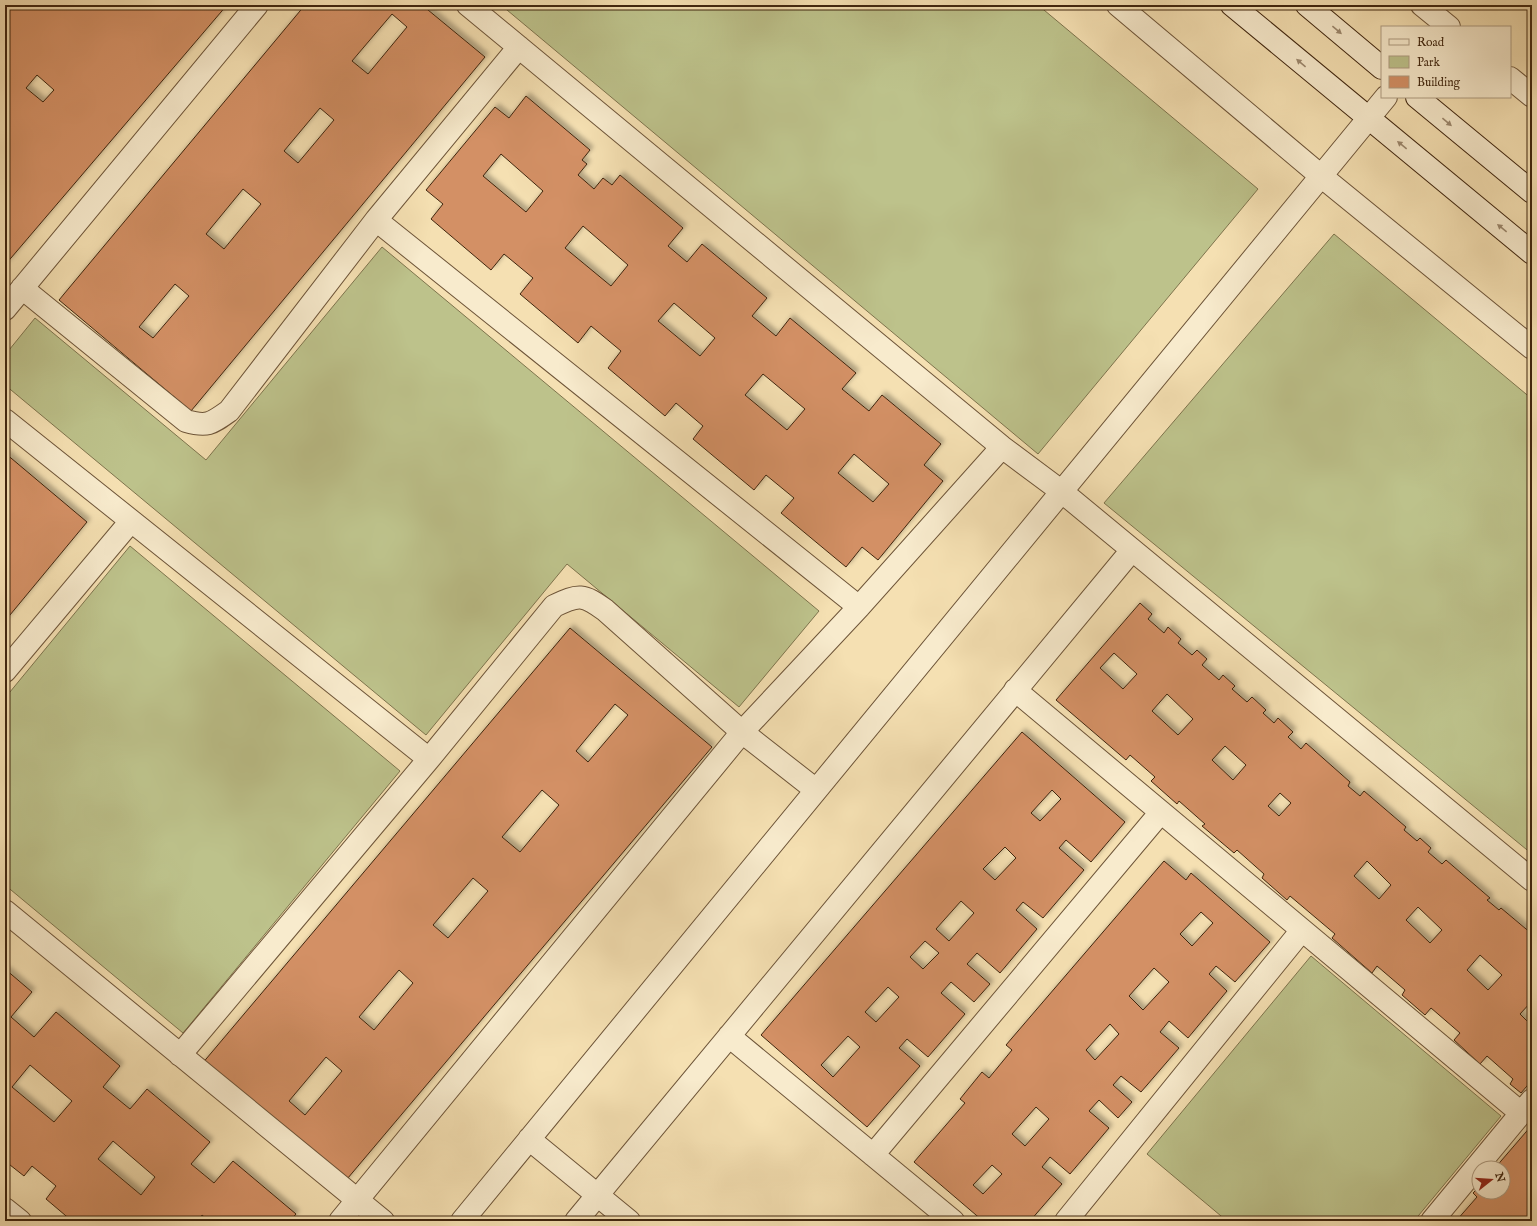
<svg xmlns="http://www.w3.org/2000/svg" width="1537" height="1226" font-family="'IM FELL English',serif">
	<style>
		.green { fill: #bdc28b; stroke: #7e744d }
		.building { fill: #d39065; stroke: #40260f; fill-rule: evenodd; filter: url(#shadow) }
		.lines { fill: none; stroke-linecap: round; stroke-linejoin: round }
		.street-casing { stroke: #6d5438; stroke-width: 24 }
		.secondary-casing { stroke: #40260f; stroke-width: 24 }
		.street { stroke: #f8ebcd; stroke-width: 22 }
		.secondary { stroke: #f8ebcd; stroke-width: 22 }
		.oneway { fill: #9c886e }
	</style>
	<defs>
		<filter id="shadow"><feDropShadow dx="3.5" dy="-3.5" stdDeviation="2" flood-color="#0004"/></filter>
	</defs>
	<rect width="100%" height="100%" fill="#f5e0b2"/>
	<filter id="stains"><feTurbulence type="fractalNoise" baseFrequency=".005" numOctaves="4"/><feColorMatrix values="0 0 0 0 .2 0 0 0 0 .09 0 0 0 0 .02 0 0 0 .5 -.17"/></filter>
	<radialGradient id="worn" r=".72"><stop offset=".6" stop-color="#630" stop-opacity="0"/><stop offset="1" stop-color="#630" stop-opacity=".3"/></radialGradient>
	<path class="green" d="M501,5H1038L1258,189L1038,454Z
		M1334,234L1532,399V854L1104,503Z
		M382,247L819,611L739,707L567,564L426,735L5,385V355L35,318L206,460Z
		M130,546L400,771L183,1033L5,885V698Z
		M1311,956L1501,1116L1414,1221H1227L1147,1154Z"/>
	<path class="building" d="M5,5H227L5,265L6,145ZM37,75L54,90L43,102L26,88Z
		M305,5H422L485,57L191,411L59,300ZM392,14L407,27L368,74L352,61ZM320,108L334,120L298,163L284,151ZM243,189L261,204L224,249L206,234ZM175,284L189,296L153,338L139,327Z
		M526,96L590,150L582,160L587,164L578,175L594,189L603,178L612,185L620,175L683,228L668,246L687,262L702,244L767,298L752,316L776,336L790,318L856,373L842,389L869,411L882,395L941,444L924,465L943,481L878,560L862,547L846,567L781,513L794,498L766,475L754,490L693,439L703,426L676,403L665,416L608,368L621,351L591,326L578,343L520,294L533,278L504,254L491,270L431,219L443,204L426,190L495,107L509,118ZM501,154L543,191L526,212L483,176ZM583,226L628,265L611,286L565,248ZM674,303L715,338L700,356L658,321ZM763,374L805,409L787,430L745,395ZM854,454L889,484L873,502L838,473Z
		M5,453L87,522L5,621V493L7,491L5,490Z
		M1140,603L1152,614L1148,619L1164,633L1168,627L1181,639L1178,643L1192,655L1197,650L1207,659L1202,665L1219,680L1223,675L1235,686L1232,689L1247,702L1252,697L1266,710L1263,713L1274,723L1278,718L1293,732L1288,737L1301,749L1306,743L1350,782L1348,786L1360,796L1364,791L1406,827L1404,830L1417,841L1420,838L1431,848L1428,852L1442,864L1446,860L1490,898L1487,900L1499,910L1501,908L1532,934V1001L1520,1014L1532,1026V1080L1521,1093L1510,1084L1513,1079L1487,1056L1480,1064L1454,1040L1460,1033L1431,1008L1425,1015L1402,995L1405,990L1377,966L1372,973L1332,938L1335,934L1290,896L1287,900L1262,878L1264,874L1237,850L1234,853L1202,826L1205,824L1179,801L1177,804L1151,781L1155,777L1130,755L1126,760L1056,700ZM1114,653L1137,674L1123,689L1100,668ZM1167,694L1193,719L1178,735L1152,711ZM1225,746L1246,765L1233,780L1212,760ZM1280,793L1291,803L1279,816L1268,806ZM1367,861L1391,885L1379,899L1354,876ZM1418,907L1442,930L1430,943L1406,920ZM1480,955L1502,975L1488,990L1467,970Z
		M570,628L712,747L342,1185L201,1065ZM615,704L628,715L588,762L576,751ZM542,790L559,805L520,852L502,837ZM473,878L488,891L448,938L433,925ZM399,970L413,983L374,1030L359,1017ZM326,1057L342,1071L305,1115L289,1101Z
		M1022,732L1125,822L1091,862L1066,840L1059,848L1084,870L1043,918L1023,902L1016,910L1037,929L1000,973L977,953L967,964L990,984L974,1002L951,982L941,993L965,1014L928,1057L907,1039L899,1048L920,1066L867,1127L761,1035ZM1052,790L1061,799L1040,821L1031,813ZM1005,847L1016,858L995,880L983,869ZM961,901L974,913L949,941L936,929ZM925,941L939,953L923,969L910,957ZM888,987L899,997L876,1022L865,1012ZM848,1036L860,1047L833,1077L821,1065Z
		M1164,861L1186,880L1191,873L1270,942L1235,982L1216,966L1209,974L1227,991L1188,1038L1169,1021L1160,1032L1179,1048L1141,1092L1121,1076L1113,1085L1132,1102L1118,1118L1099,1100L1089,1111L1109,1128L1070,1174L1050,1157L1042,1167L1062,1184L1030,1221H983L914,1162L965,1103L960,1099L982,1072L989,1078L1012,1050L1006,1045ZM1201,912L1213,923L1192,946L1180,934ZM1154,968L1169,982L1143,1010L1129,996ZM1110,1024L1119,1034L1095,1060L1086,1050ZM1036,1107L1049,1119L1025,1146L1012,1134ZM992,1165L1002,1174L983,1194L973,1185Z
		M5,969L32,992L11,1017L34,1037L56,1012L120,1066L103,1087L130,1109L147,1089L210,1142L191,1164L214,1183L233,1161L296,1214L290,1221H209L202,1215L198,1221H72L46,1199L56,1186L32,1166L24,1176L5,1161ZM30,1065L72,1101L54,1122L12,1087ZM113,1141L155,1177L141,1195L98,1159Z
		M1532,1125V1221H1456L1477,1197L1473,1193L1479,1187V1192H1503V1168H1495Z"/>
	<g class="lines">
		<defs>
			<path id="street" d="M468,5L1002,447L1061,491L1532,880
				M1118,5L1321,176L1532,348
				M1422,5L1449,27
				M1510,78L1532,96
				M376,220L859,607
				M22,288L186,421C207,427 211,424 229,411L376,220L519,47
				M5,309L257,5
				M5,420L429,759
				M5,671L131,521
				M1015,690L1521,1113
				M5,911L383,1221
				M729,1036L953,1221
				M180,1055L429,759L554,606C579,594 583,594 605,610L742,732L816,790
				M529,1139L629,1221
				M873,1155L1161,812
				M5,1209L20,1221
				M340,1221L742,732L859,607L1002,447
				M462,1221L1386,97
				M576,1221L1132,550
				M1066,1221L1302,930
				M1432,1221L1532,1100"/>
			<path id="secondary" d="M1232,5L1532,253
				M1307,5L1382,68
				M1417,97L1532,192"/>
		</defs>
		<use href="#street" class="street-casing"/>
		<use href="#secondary" class="secondary-casing"/>
		<use href="#street" class="street"/>
		<use href="#secondary" class="secondary"/>
	</g>
	<defs><path id="oneway-solid" d="M-6-.8H1V-3.2L6.5 0L1 3.2V.8H-6Z"/></defs>
	<g class="oneway">
		<use href="#oneway-solid" transform="translate(1337 30) rotate(40)"/>
		<use href="#oneway-solid" transform="translate(1301 63) rotate(-140)"/>
		<use href="#oneway-solid" transform="translate(1447 122) rotate(40)"/>
		<use href="#oneway-solid" transform="translate(1402 145) rotate(-141)"/>
		<use href="#oneway-solid" transform="translate(1502 228) rotate(-141)"/>
	</g>
	<rect width="1537" height="1226" fill="none" stroke="#f5e0b2" stroke-width="20"/>
	<rect x="6" y="6" width="1525" height="1214" fill="none" stroke="#40260f" stroke-width="2"/>
	<rect x="10" y="10" width="1517" height="1206" fill="none" stroke="#40260f"/>
	<rect x="1381" y="26" width="130" height="72" fill="#f8ebcd" stroke="#ae9c81"/>
	<rect x="1389" y="39" width="20" height="6" fill="#f8ebcd" stroke="#ae9c81"/>
	<text x="1417" y="46" font-size="12" fill="#40260f">Road</text>
	<rect x="1389" y="56" width="20" height="12" fill="#bdc28b" stroke="#ae9c81"/>
	<text x="1417" y="66" font-size="12" fill="#40260f">Park</text>
	<rect x="1389" y="76" width="20" height="12" fill="#d39065" stroke="#ae9c81"/>
	<text x="1417" y="86" font-size="12" fill="#40260f">Building</text>
	<g transform="translate(1491 1180) rotate(73)"><circle r="19" fill="#f8ebcd" stroke="#ae9c81"/>
	<path d="M0-3L7 15L0 10L-7 15Z" fill="#8f2418"/>
	<text y="-6" font-size="11" font-weight="bold" text-anchor="middle" fill="#40260f">N</text>
	</g>
	<rect width="100%" height="100%" filter="url(#stains)"/>
	<rect width="100%" height="100%" fill="url(#worn)"/>
</svg>
